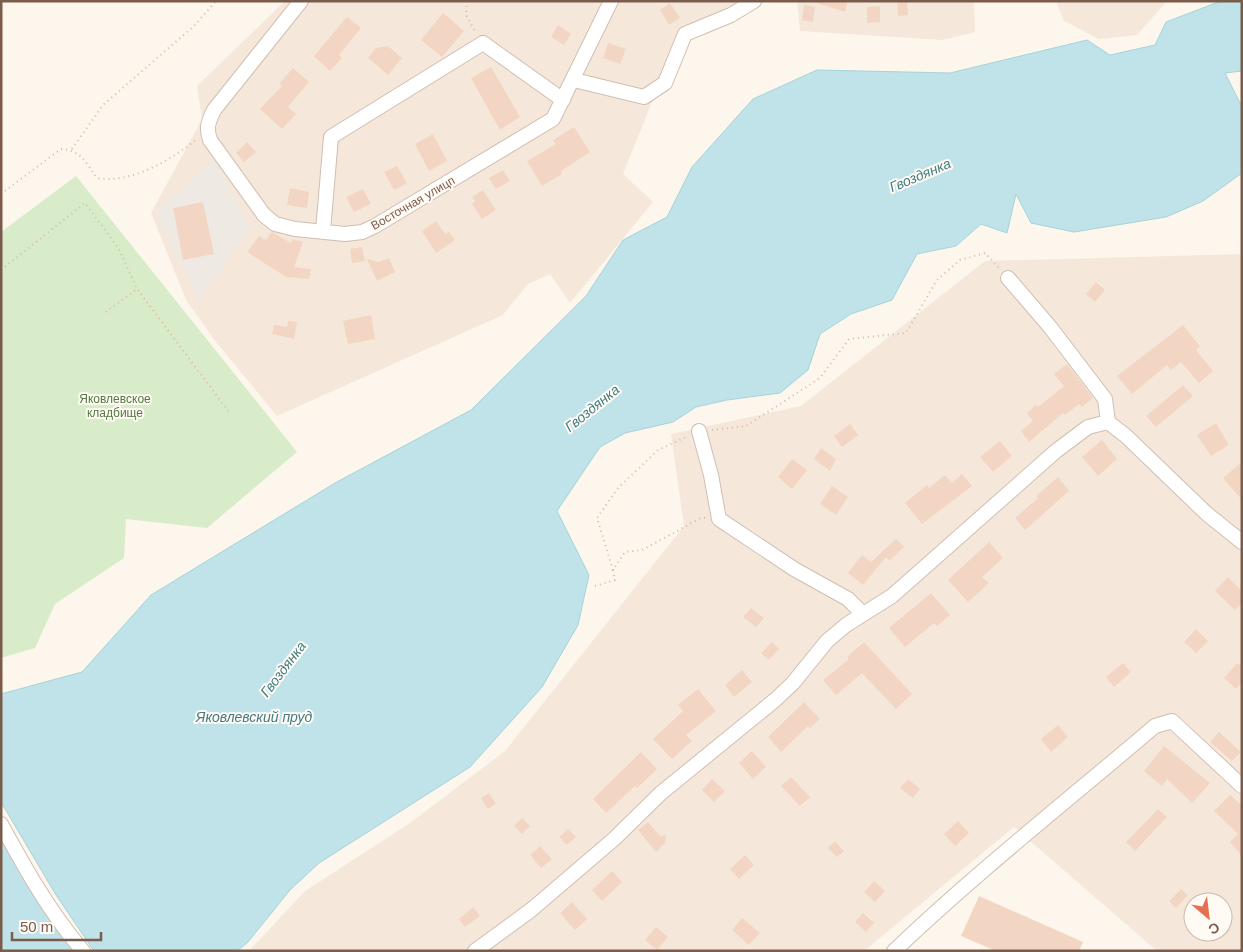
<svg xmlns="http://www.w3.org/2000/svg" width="1243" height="952" font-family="Helvetica,sans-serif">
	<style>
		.residential { fill: #f5e8da; fill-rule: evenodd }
		.industrial { fill: #efe9e4 }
		.green { fill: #d8ecc9 }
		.water { fill: #bfe3e8; stroke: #a5d3da }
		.building { fill: #f3d5c3 }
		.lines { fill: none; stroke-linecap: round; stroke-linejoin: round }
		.minor-casing { stroke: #d1beb0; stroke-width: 16 }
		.path { stroke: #d9b8a5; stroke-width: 2; stroke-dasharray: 1 4; stroke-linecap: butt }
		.minor { stroke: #fff; stroke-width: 14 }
		.labels { text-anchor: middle; stroke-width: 4; stroke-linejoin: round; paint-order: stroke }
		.street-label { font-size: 12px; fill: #7a5c4d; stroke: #fffaf3 }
		.park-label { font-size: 12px; fill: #537a41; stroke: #fffaf3 }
		.water-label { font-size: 14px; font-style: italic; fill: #437c86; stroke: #fffaf3 }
	</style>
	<rect width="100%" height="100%" fill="#fdf6ec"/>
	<path class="residential" d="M285,1H741L680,32L623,174L653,202L570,303L550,274L528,284L503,315L277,416L216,342L186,300L151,213L202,119L197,86Z
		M797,1H974L975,32L942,40L800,31Z
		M1056,1H1167L1137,35L1099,39L1064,21Z
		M1242,254V951H1157L1014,827L864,951H249L305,891L410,823L505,751L684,526L671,434L801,406L985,261ZM1193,902H1223V932H1193Z"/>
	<path class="industrial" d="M214,159L249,227L199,300L155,212Z"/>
	<path class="green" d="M76,176L297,452L207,528L126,519L124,558L55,604L35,648L1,658V232Z"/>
	<path class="water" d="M1221,1H1242V71L1225,73L1242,107V173L1203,201L1166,217L1074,232L1031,223L1016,194L1007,233L981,224L956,246L917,254L892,300L851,314L820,334L808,370L780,393L727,400L696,407L673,422L625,433L600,447L557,511L589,575L578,625L542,687L470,767L319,863L290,890L248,942L237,951H94L56,895L1,802V694L82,672L151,595L335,483L471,410L586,296L623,240L667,217L692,167L753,99L817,70L950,73L1087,40L1110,55L1155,45L1166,22Z
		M1,840L48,915L75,951H1Z"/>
	<path class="building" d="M817,1H848L845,12L817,3Z
		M897,1H907L908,15L898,16Z
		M670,3L680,18L669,25L660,10Z
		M804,5L815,7L813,22L802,20Z
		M880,6V22L867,23V7Z
		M443,13L464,31L442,57L421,40Z
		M347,17L361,28L339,55L342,58L330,71L314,56Z
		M558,25L571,34L564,45L551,37Z
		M608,43L626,49L620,64L603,58Z
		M388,46L402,58L388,75L368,58L376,48Z
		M491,67L520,117L500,130L471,78Z
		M293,68L309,82L288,107L296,114L282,129L260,109L282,86L279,84Z
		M574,127L590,152L561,171L562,174L542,186L527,161L556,144L553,140Z
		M433,134L447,161L429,171L415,144Z
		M247,142L256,152L244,162L236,153Z
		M397,166L407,183L394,190L384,172Z
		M503,170L510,181L496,189L489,178Z
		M290,188L309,192L307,208L287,205Z
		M363,189L371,204L354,212L346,197Z
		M483,190L496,210L482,219L472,204L475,201L472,197Z
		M203,202L214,254L183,260L173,208Z
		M436,221L445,234L449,232L455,240L436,253L422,231Z
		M272,232L291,243L292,239L303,242L294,267L311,269L309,279L286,277L247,252L259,236L266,240Z
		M362,247L365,261L352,263L350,249Z
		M389,258L395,272L377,281L367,259L379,262Z
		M1096,282L1105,290L1095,302L1086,294Z
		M371,315L375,339L348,344L343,321Z
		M288,321L297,322L294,339L272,334L274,325L287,327Z
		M1183,325L1200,346L1196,350L1213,371L1199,383L1181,362L1171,370L1167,365L1132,394L1117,376Z
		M1067,364L1093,398L1082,407L1079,404L1065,415L1063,413L1029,442L1021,431L1033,421L1027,413L1036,405L1038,407L1064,386L1054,374Z
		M1183,385L1193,396L1156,427L1146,416Z
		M1216,423L1229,445L1211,456L1197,435Z
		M850,424L858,435L842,447L834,436Z
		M1102,440L1117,459L1098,476L1082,457Z
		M1000,441L1012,456L993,472L980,457Z
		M821,448L836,459L830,471L814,459Z
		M792,459L807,470L792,489L778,477Z
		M1242,462V500L1223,478Z
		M962,474L972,486L922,524L905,503L927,485L929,488L945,475L952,483Z
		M1058,477L1069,491L1025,530L1015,518L1038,498L1036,496Z
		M832,486L848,497L836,515L820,504Z
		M896,539L904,547L889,561L886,557L863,585L848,573L862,555L871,562Z
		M989,542L1003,558L982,577L989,583L968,602L948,580Z
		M1228,577L1242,591V603L1235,610L1215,591Z
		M931,593L950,615L937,626L934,623L905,647L889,628Z
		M751,608L764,618L756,627L743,617Z
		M1196,629L1208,641L1196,653L1184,642Z
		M772,642L779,649L769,660L761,653Z
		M864,642L912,694L896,709L862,673L836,695L823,680L849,659L847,657Z
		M1123,663L1131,672L1114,687L1106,677Z
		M1237,663L1242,667V682L1236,689L1224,678Z
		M742,670L752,682L734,697L725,685Z
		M698,689L716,711L686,735L692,741L672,759L653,739L683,711L678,705Z
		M804,702L820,719L810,728L808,726L781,752L768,737Z
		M1058,725L1068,737L1051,752L1041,739Z
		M1219,732L1241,752L1232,761L1210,742Z
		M1164,746L1210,783L1192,803L1167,779L1162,786L1144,771Z
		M752,751L766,767L753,779L739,763Z
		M641,752L657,769L637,788L635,786L606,813L593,799Z
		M791,777L810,797L800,806L781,786Z
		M712,779L725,791L714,802L702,790Z
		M908,779L920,789L913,798L900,788Z
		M489,793L496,804L488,809L481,798Z
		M1230,795L1242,806V856L1230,842L1238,834L1214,811Z
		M1158,809L1167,817L1135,851L1126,842Z
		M522,818L530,826L522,834L514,826Z
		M958,821L969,833L955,846L944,834Z
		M648,822L660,836L666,835L665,843L656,852L638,830Z
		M568,829L576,837L567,845L559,837Z
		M835,841L844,851L837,857L828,848Z
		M540,846L552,859L541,868L530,855Z
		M745,855L754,865L739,879L730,869Z
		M612,871L622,882L602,901L592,890Z
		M874,881L885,891L875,902L864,892Z
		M1181,889L1188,895L1176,908L1169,901Z
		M979,896L1083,942L1079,951H996L961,936Z
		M572,902L587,919L575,930L560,913Z
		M473,907L480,916L465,927L459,919Z
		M863,913L874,923L866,932L855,922Z
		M742,918L760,933L749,945L732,930Z
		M656,927L668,937L657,950L645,940Z"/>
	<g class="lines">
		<defs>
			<path id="minor" d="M301,1L214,110C208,122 206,128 210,140L264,215L275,224L295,229L345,234L362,232L375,226L553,119L611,1
				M574,80L644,97L665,83L685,34L731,15L754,1
				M323,231L331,137L483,43L563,100
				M1008,278L1050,327L1105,399L1108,422
				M699,431L711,475L719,519L794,569L848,599L863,614
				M1,824C25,868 50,913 83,951
				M475,951L531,910L614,839L661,793L775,700L793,683L827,641L846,625L892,596L1056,451L1088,427L1108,422L1126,436L1207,514L1242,542
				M894,951C977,872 1067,801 1155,726L1172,721L1242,786"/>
		</defs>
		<use href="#minor" class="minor-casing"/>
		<path class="path" d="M467,1L466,15L476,33
			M72,149L103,105L194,26L216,1
			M1,194L61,149C81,150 86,163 97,178C131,184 171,160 197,139
			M1,270L85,203L119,249L137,289L229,412
			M106,312L137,289
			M712,430L746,426L820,378L849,339L906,333L937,280L960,260L985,253L1000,269
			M613,570L597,518L618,488L658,450L688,436
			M595,586L615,580L613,570L625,552L642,550L701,518H707"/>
		<use href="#minor" class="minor"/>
	</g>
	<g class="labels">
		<g class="street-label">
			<text transform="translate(413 203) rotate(-30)" y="4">Восточная улицп</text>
		</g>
		<g class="park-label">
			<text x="115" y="403">Яковлевское<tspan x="115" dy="14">кладбище</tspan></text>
		</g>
		<g class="water-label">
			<text transform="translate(920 175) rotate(-23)" y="5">Гвоздянка</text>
			<text transform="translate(592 408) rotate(-39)" y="5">Гвоздянка</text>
			<text transform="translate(283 669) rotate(-53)" y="5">Гвоздянка</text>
			<text x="254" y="722">Яковлевский пруд</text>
		</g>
	</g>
	<rect width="1243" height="952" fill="none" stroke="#7a5c4d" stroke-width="5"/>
	<g transform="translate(1208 917) rotate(152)"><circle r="24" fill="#fffaf3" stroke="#cabbb1"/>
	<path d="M0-4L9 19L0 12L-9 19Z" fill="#e76f51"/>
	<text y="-8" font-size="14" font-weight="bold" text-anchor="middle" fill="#7a5c4d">С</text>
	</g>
	<path d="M12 932v8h89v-8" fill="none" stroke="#7a5c4d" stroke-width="2.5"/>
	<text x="20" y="932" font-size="15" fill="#7a5c4d" stroke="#fffaf3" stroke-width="4" paint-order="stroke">50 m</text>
</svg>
